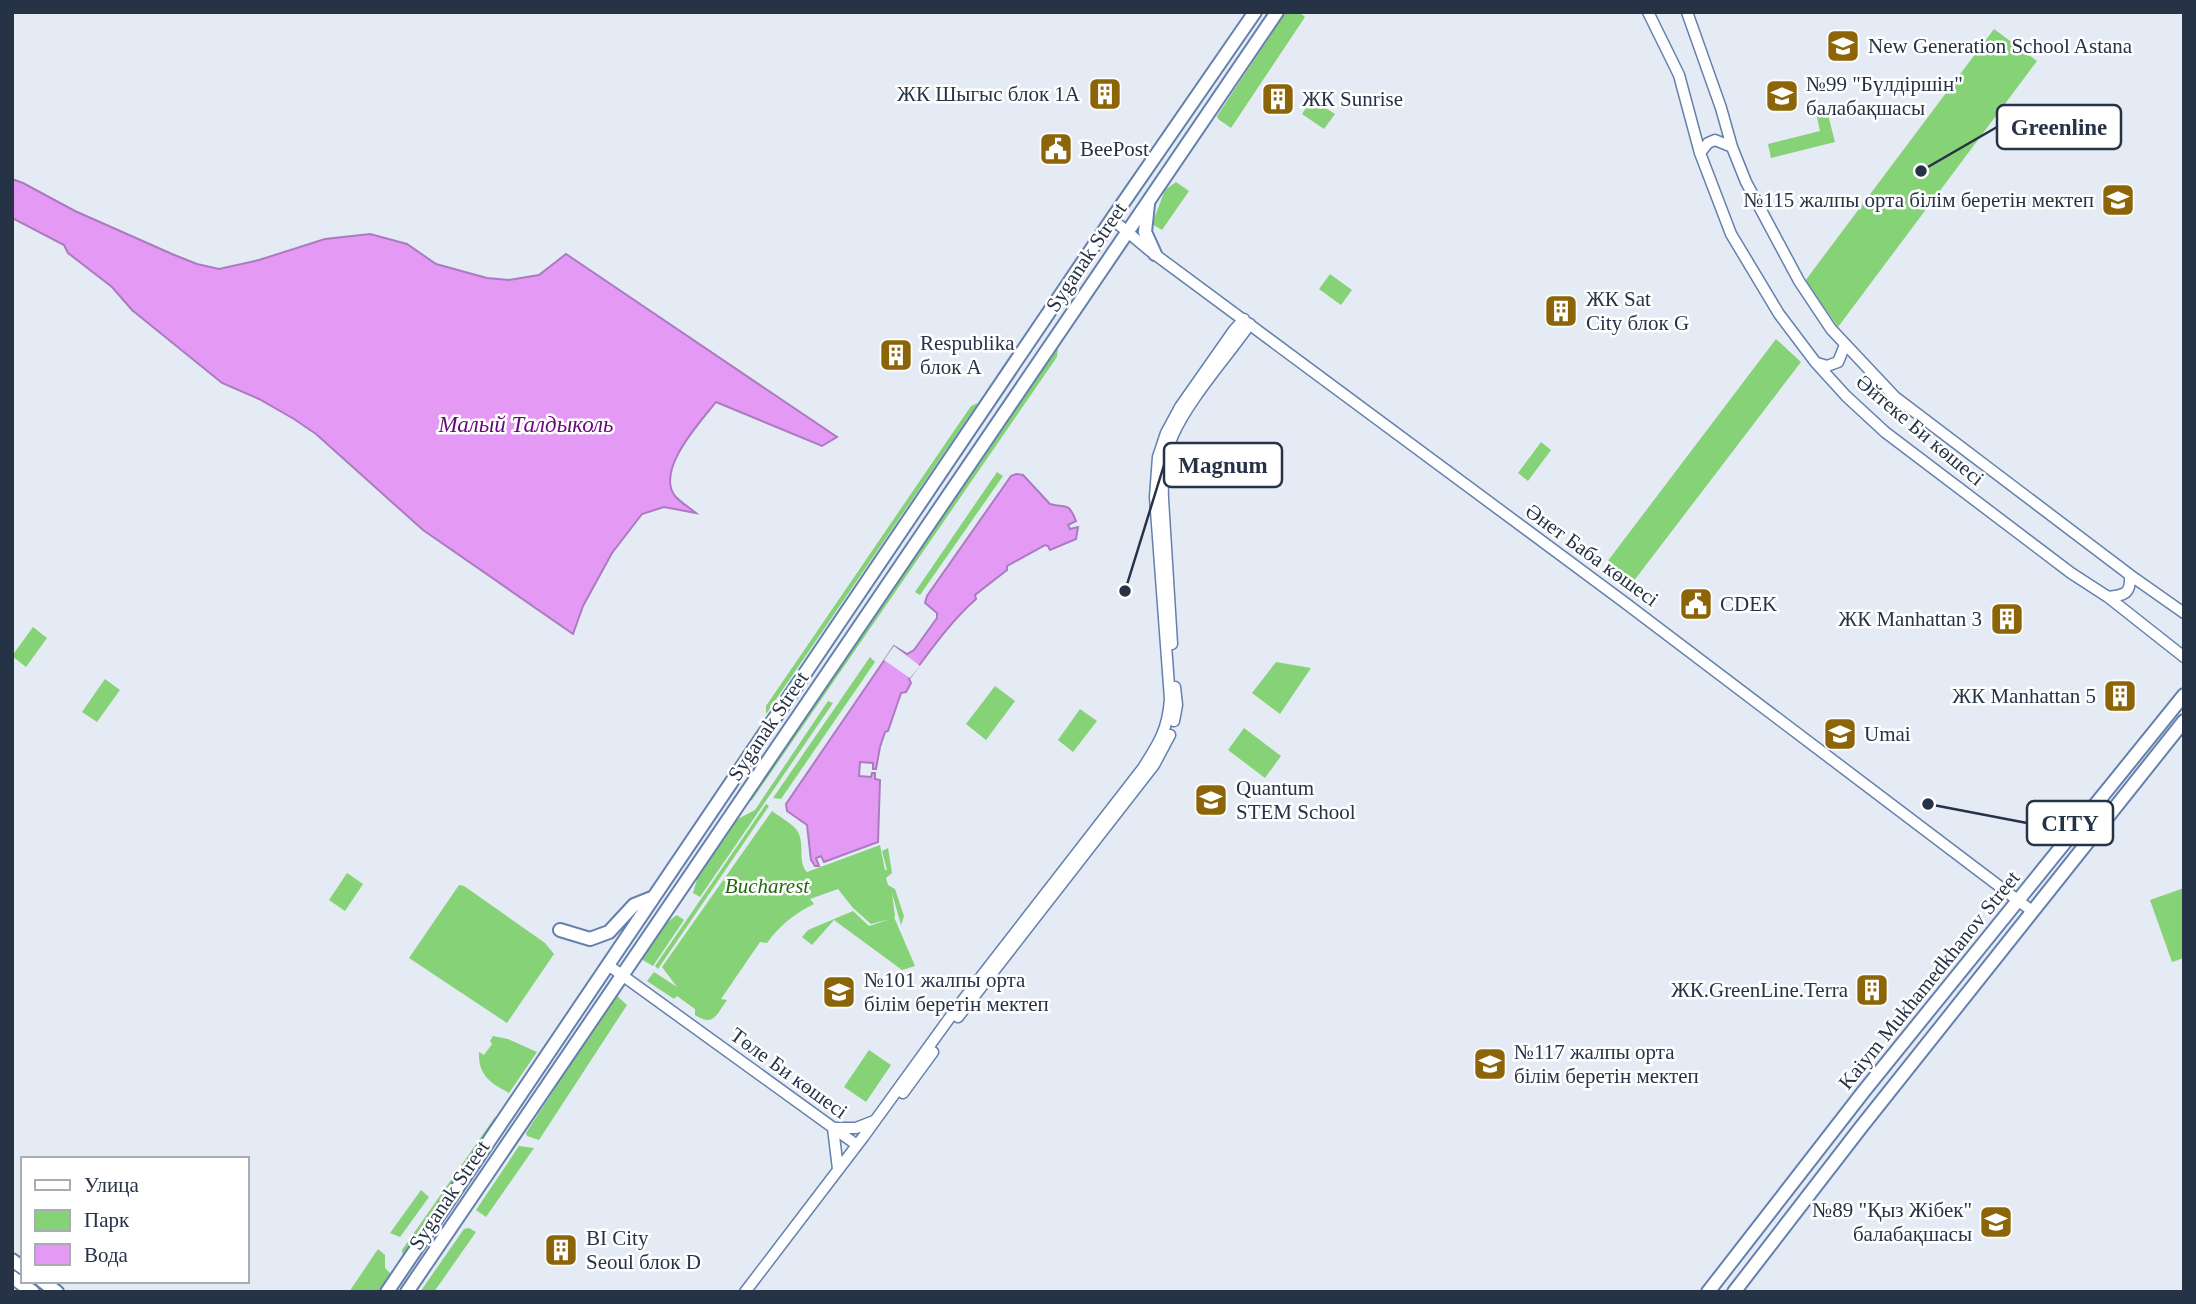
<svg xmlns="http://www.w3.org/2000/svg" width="2196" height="1304" font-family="Georgia,serif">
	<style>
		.green { fill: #86d276 }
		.water { fill: #e49af5; stroke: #ab7bc0; stroke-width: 2 }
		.pier { fill: #e4ebf5 }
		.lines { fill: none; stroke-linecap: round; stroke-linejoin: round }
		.minor-casing { stroke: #6580ae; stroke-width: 13 }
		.major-casing { stroke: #6580ae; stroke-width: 16 }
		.minor { stroke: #fff; stroke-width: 10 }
		.major { stroke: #fff; stroke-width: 12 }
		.labels { text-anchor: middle; stroke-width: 5; stroke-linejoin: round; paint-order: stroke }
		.poi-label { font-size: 21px; fill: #263246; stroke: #fff; text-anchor: start }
		.street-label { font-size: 21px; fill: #263246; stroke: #fff }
		.park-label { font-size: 21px; font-style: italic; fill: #20690b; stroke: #fff }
		.water-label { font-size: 23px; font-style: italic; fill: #69087b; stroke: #fff }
		.leader { fill: none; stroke: #263246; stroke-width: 2.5 }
		.callout-dot { fill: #263246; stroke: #fff; stroke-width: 2.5 }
		.callout { fill: #fff; stroke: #263246; stroke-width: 2.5 }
		.callout-label { font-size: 23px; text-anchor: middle; font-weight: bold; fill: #263246 }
	</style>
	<rect width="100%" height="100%" fill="#e4ebf5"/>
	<path class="green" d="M1286,12H1299L1305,17L1231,128L1218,119L1217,116Z
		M1994,29L2037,61L1838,327L1805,281Z
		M1312,99L1335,114L1324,129L1302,114Z
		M1827,111L1835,142L1771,158L1768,144L1820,131L1816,113Z
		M1176,182L1189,191L1162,230L1152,224L1165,190Z
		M1330,274L1352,290L1341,305L1319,289Z
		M1776,339L1801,362L1633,582L1607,562Z
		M1058,347L1057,357L752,800L746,803Z
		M978,403L766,714V706L971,406Z
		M1541,442L1551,450L1528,481L1518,473Z
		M997,472L1003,476L920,595L915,592Z
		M33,627L47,638L26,667L12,656Z
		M870,657L875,662L781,799L773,798Z
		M1276,662L1311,668L1280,714L1252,693Z
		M105,679L120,690L97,722L82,712Z
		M995,686L1015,701L986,740L966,724Z
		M828,701L833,703L700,897L693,893L698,876L734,821L755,810Z
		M1080,709L1097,721L1073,752L1058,740Z
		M1244,728L1281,756L1265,778L1228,750Z
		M766,804L769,806L658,969L655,966Z
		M772,811C779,816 789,822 795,828C807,841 796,860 807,872L880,845L885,870H887L882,851L888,848L892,873L886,878L888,885L895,889L904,916L901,925L892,893L895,916L894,917L915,966L902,970L834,920L812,945L802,937L808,930L853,911L869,926L890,919L871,924L853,908L838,889L810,899L814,904C794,914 780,925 767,943L760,942L721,999L727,1000C716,1015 714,1027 695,1015V1009L677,996L674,999L647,981L654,972L677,987L662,967Z
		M347,873L363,884L345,911L329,900Z
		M459,885L464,886L545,943L554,954L507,1023L409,958Z
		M2184,888V958L2172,962L2150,900Z
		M677,915L684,920L653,966L641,959L662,926Z
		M616,995L627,1005L539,1140L527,1136L526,1133Z
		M493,1036L508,1039L537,1052L509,1093C490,1083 478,1075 479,1052L484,1055L492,1044L490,1041Z
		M869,1050L891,1065L866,1102L844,1087Z
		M499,1116L403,1256L402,1250L495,1117Z
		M519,1146L534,1148L486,1217L476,1210Z
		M421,1190L429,1197L400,1237L390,1233Z
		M469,1228L476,1232L434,1292H420L464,1229Z
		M378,1249L385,1255V1268L391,1274L378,1292H349Z"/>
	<path class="water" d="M12,179L23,183L75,211L172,254L197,264L219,269L259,260L325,239L370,234L407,244L436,264L487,278L509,280L539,275L566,254L837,437L822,446L716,402C701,421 655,470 675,496C680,502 690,508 696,513L664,507L642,514L612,553L583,606L573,634L423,530L316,434L294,419L259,399L222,383L132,310L112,287L68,253L64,245L12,218Z
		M1016,474L1023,475L1050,504C1067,509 1068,501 1076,521L1068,525L1070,529L1078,527L1076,539L1050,550L1048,546L1045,545L1007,566V570L975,595L976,599C950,622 930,651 909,679L911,683L906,692L901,693L888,731L885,732L880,747L876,769H873V763L860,762L859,776L871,777L872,773H875V779L880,780L878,842L824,862L821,856L816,858L819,866H815L811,860L807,825L787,811L786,804L894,646L907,654L914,650L937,618V613L925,603L927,596L1011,476Z"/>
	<path class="pier" d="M894,646L920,666L910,678L884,660Z"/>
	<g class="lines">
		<defs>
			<path id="minor" d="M1648,12L1679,75L1700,153L1731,234L1779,314L1816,363L1846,396L1885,432L2071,573L2108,597L2184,657
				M1687,12L1721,108L1732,147L1746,182L1799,281L1831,329L1895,397L2130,575L2184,613
				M1700,153L1708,143L1715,140L1732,147
				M1112,219L1149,250L1624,602L2032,911
				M1817,363L1827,366L1838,362L1845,345
				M2108,597C2125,595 2131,594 2130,575
				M1172,644L1163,499C1162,477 1164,455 1173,435C1189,399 1227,357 1250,324
				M1174,721L1177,705L1175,687
				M608,965L857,1145
				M958,1017L1154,765L1170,735
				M903,1093L933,1052
				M838,1169L833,1128H856L874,1121
				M745,1292L864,1136L956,1009L1143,768C1159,743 1168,729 1170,699L1155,497L1158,457L1166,433L1180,407L1234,330L1244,319"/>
			<path id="major" d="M1148,204L1145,232L1155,254
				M560,930L590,939L609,932L634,905L654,897
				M12,1260L23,1268
				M12,1277L33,1292
				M42,1281L57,1292
				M387,1292L1112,219L1255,12
				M407,1292L1277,12
				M1708,1292L1864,1091L2184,695
				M1734,1292L1862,1126L2184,721"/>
		</defs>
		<use href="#minor" class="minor-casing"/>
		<use href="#major" class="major-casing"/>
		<use href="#minor" class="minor"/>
		<use href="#major" class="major"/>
	</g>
	<defs>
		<symbol id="school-square" viewBox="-11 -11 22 22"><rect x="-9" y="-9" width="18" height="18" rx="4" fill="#8d6509" stroke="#fff"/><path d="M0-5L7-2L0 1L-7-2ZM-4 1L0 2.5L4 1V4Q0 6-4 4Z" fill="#fff"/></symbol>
		<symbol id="building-square" viewBox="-11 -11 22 22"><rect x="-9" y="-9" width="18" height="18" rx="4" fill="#8d6509" stroke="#fff"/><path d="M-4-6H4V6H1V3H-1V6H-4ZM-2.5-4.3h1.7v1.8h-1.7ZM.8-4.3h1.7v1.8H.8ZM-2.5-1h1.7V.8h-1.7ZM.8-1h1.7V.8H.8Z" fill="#fff"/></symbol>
		<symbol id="civic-square" viewBox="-11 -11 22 22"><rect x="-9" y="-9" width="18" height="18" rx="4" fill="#8d6509" stroke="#fff"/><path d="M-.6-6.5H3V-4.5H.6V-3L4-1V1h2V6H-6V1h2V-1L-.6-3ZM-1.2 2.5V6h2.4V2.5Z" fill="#fff"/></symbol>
	</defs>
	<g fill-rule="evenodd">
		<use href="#school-square" x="1824" y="27" width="38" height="38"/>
		<use href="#building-square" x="1086" y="75" width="38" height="38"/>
		<use href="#school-square" x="1763" y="77" width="38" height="38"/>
		<use href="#building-square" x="1259" y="80" width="38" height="38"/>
		<use href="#civic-square" x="1037" y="130" width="38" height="38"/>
		<use href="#school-square" x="2099" y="181" width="38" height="38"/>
		<use href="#building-square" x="1542" y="292" width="38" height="38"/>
		<use href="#building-square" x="877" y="336" width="38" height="38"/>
		<use href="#civic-square" x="1677" y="585" width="38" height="38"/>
		<use href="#building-square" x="1988" y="600" width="38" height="38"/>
		<use href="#building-square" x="2101" y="677" width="38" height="38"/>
		<use href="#school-square" x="1821" y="715" width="38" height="38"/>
		<use href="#school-square" x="1192" y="781" width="38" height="38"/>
		<use href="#building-square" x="1853" y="971" width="38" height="38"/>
		<use href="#school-square" x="820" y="973" width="38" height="38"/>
		<use href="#school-square" x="1471" y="1045" width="38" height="38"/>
		<use href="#school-square" x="1977" y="1203" width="38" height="38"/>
		<use href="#building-square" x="542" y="1231" width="38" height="38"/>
	</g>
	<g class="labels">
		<g class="poi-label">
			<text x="1868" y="53">New Generation School Astana</text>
			<text x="1806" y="91">№99 "Бүлдіршін"<tspan x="1806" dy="24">балабақшасы</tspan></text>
			<text x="1080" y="101" text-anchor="end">ЖК Шыгыс блок 1А</text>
			<text x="1302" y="106">ЖК Sunrise</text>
			<text x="1080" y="156">BeePost</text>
			<text x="2094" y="207" text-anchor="end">№115 жалпы орта білім беретін мектеп</text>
			<text x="1586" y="306">ЖК Sat<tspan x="1586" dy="24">City блок G</tspan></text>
			<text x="920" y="350">Respublika<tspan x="920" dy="24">блок А</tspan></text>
			<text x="1720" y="611">CDEK</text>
			<text x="1982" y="626" text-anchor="end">ЖК Manhattan 3</text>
			<text x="2096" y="703" text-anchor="end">ЖК Manhattan 5</text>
			<text x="1864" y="741">Umai</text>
			<text x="1236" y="795">Quantum<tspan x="1236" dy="24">STEM School</tspan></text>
			<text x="864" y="987">№101 жалпы орта<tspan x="864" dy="24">білім беретін мектеп</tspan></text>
			<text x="1848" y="997" text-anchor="end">ЖК.GreenLine.Terra</text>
			<text x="1514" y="1059">№117 жалпы орта<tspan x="1514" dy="24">білім беретін мектеп</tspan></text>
			<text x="1972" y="1217" text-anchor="end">№89 "Қыз Жібек"<tspan x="1972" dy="24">балабақшасы</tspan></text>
			<text x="586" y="1245">BI City<tspan x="586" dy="24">Seoul блок D</tspan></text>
		</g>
		<g class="street-label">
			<text transform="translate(1086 257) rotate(-56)" y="7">Syganak Street</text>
			<text transform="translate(1920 430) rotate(40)" y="7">Әйтеке Би көшесі</text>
			<text transform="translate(1592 555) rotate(36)" y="7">Әнет Баба көшесі</text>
			<text transform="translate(768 726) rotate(-56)" y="7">Syganak Street</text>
			<text transform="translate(1929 980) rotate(-51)" y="7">Kaiym Mukhamedkhanov Street</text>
			<text transform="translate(789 1073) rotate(36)" y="7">Төле Би көшесі</text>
			<text transform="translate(449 1195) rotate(-56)" y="7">Syganak Street</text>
		</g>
		<g class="park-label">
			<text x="767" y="893">Bucharest</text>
		</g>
		<g class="water-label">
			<text x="526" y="432">Малый Талдыколь</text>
		</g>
	</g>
	<path class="leader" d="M1921 171L1997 127M1125 591L1164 465M1928 804L2027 823"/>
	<g class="callout-dot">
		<circle cx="1921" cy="171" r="7"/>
		<circle cx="1125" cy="591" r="7"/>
		<circle cx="1928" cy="804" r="7"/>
	</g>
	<g class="callout">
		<rect x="1997" y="105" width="124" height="44" rx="7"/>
		<rect x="1164" y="443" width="118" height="44" rx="7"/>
		<rect x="2027" y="801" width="86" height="44" rx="7"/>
	</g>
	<g class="callout-label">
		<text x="2059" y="135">Greenline</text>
		<text x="1223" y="473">Magnum</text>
		<text x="2070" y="831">CITY</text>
	</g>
	<rect width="2196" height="1304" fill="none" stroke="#263246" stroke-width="28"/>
	<rect x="21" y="1157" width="228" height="126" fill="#ffffff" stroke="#a8adb5" stroke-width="2"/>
	<rect x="35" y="1180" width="35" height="10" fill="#ffffff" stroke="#a8adb5" stroke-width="2"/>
	<text x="84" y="1192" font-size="21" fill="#263246">Улица</text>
	<rect x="35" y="1210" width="35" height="21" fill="#86d276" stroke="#a8adb5" stroke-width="2"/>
	<text x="84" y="1227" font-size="21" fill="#263246">Парк</text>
	<rect x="35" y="1244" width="35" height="21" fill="#e49af5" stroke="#a8adb5" stroke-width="2"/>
	<text x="84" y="1262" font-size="21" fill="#263246">Вода</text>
</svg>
